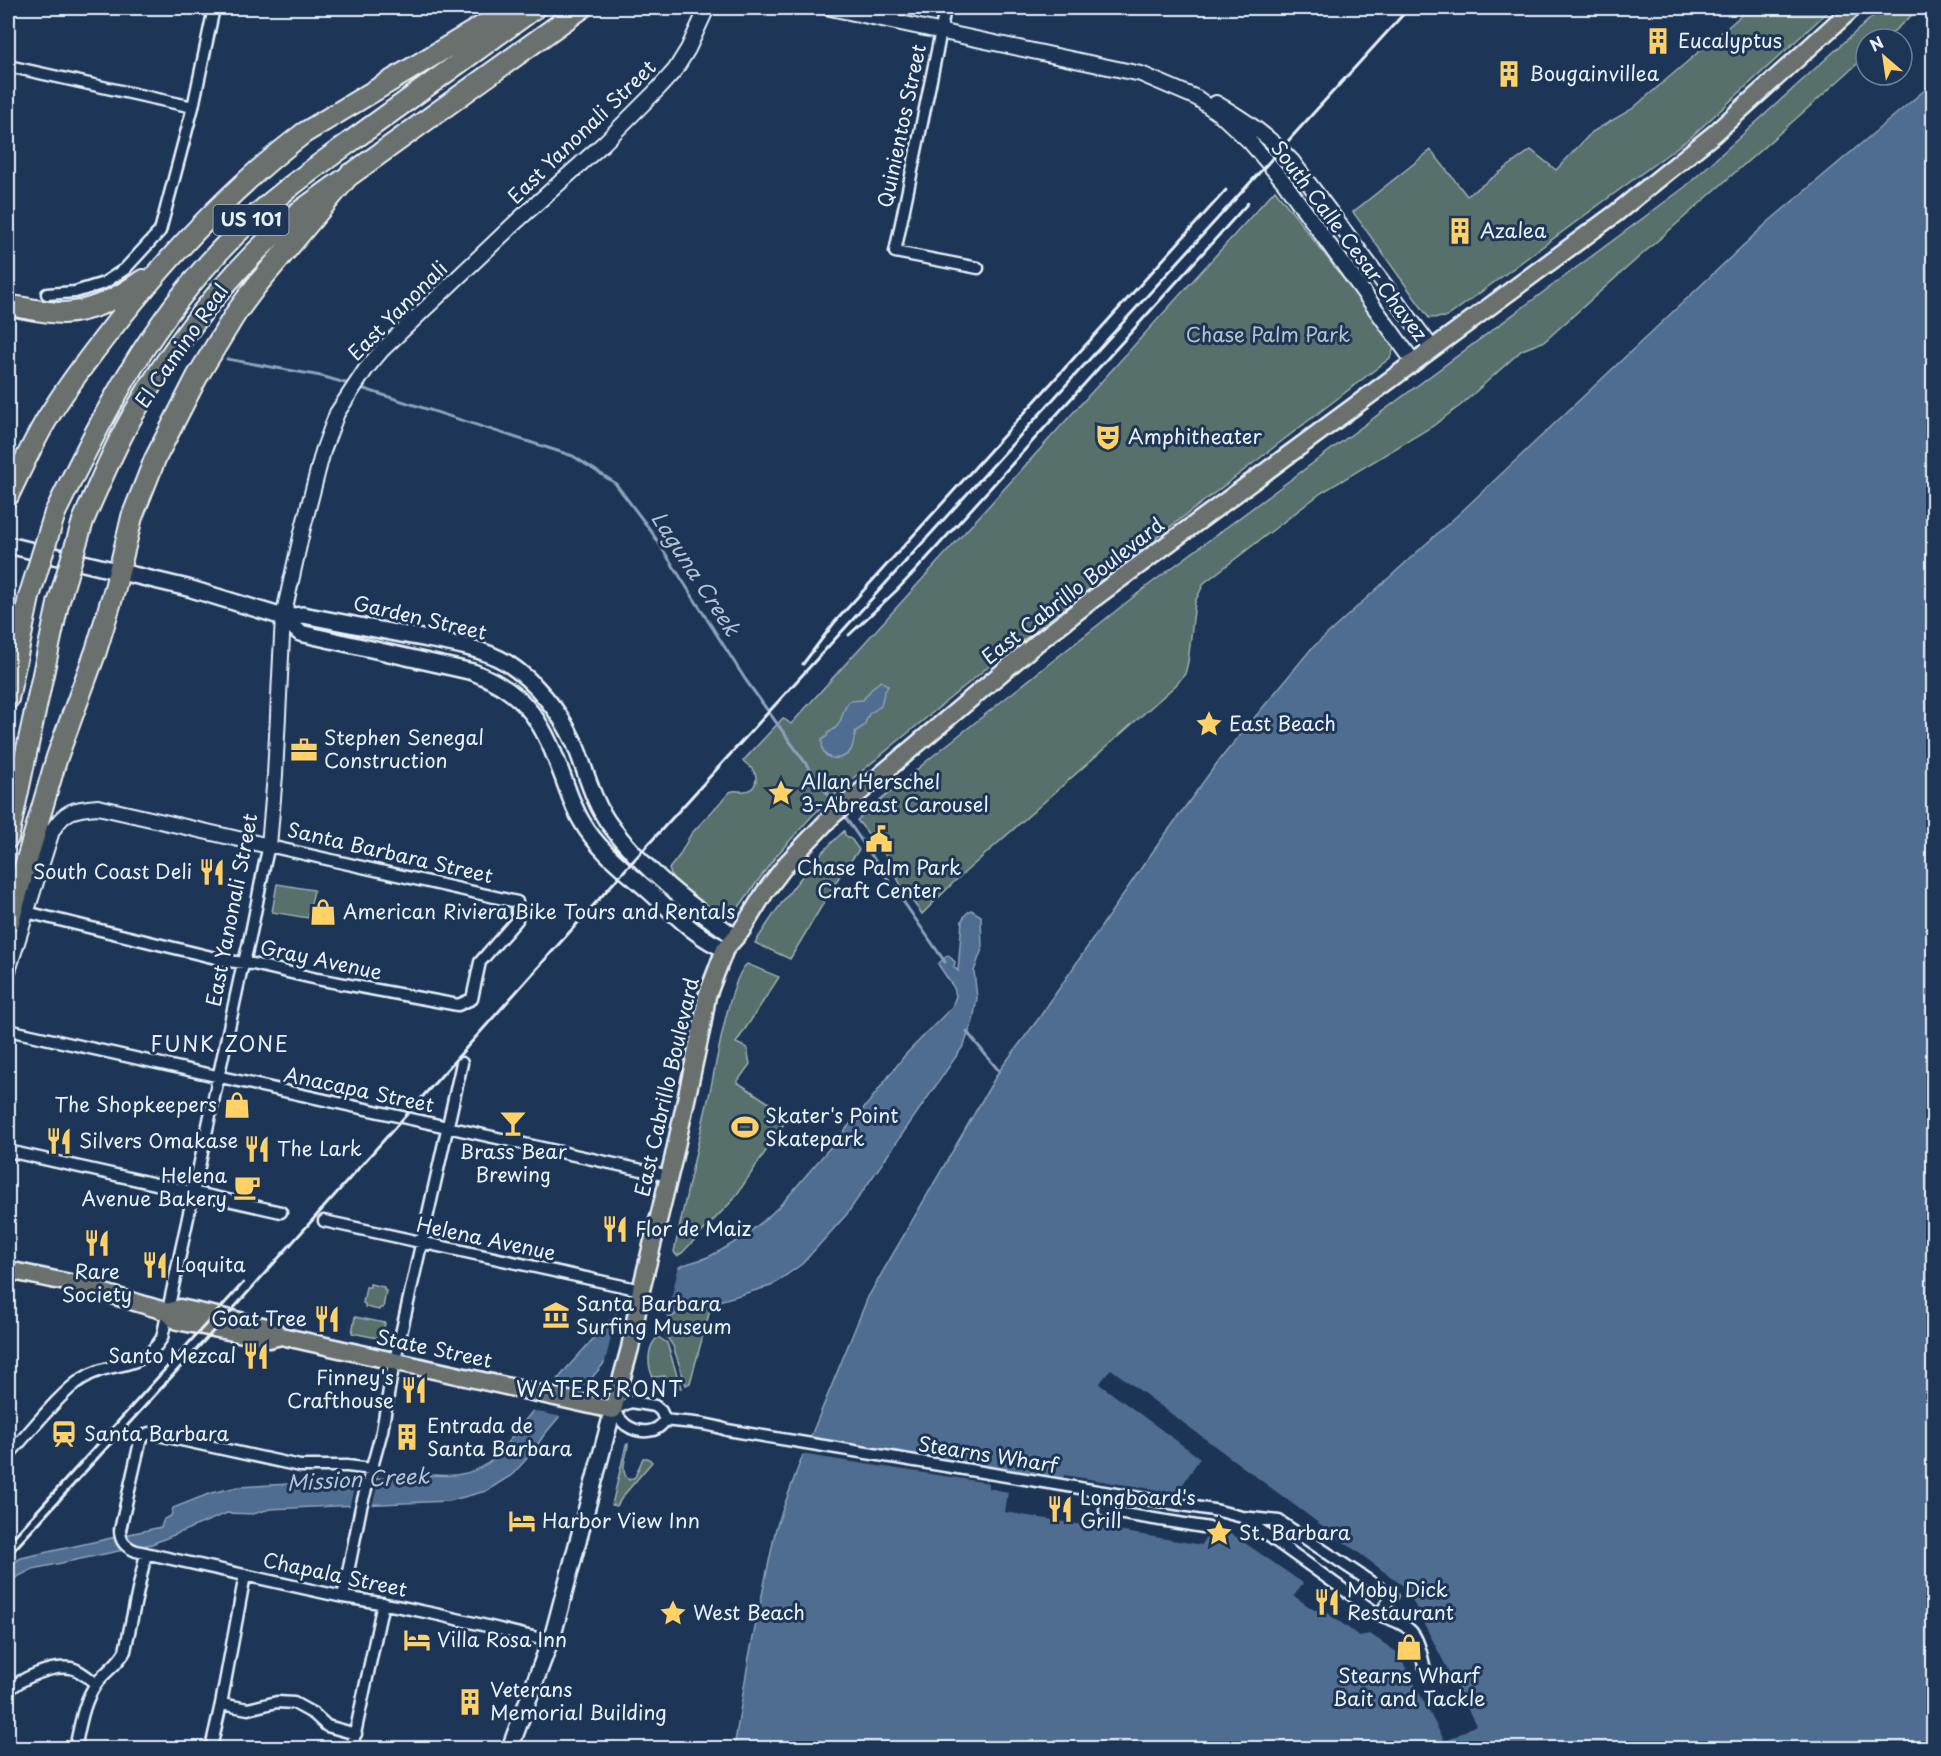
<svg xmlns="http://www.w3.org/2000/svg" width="1941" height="1756" font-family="'Playpen Sans',sans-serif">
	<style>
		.green { fill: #586f6c; stroke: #a0b0b2; stroke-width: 1.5 }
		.water { fill: #506d90; stroke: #8da2ba; stroke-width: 1.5 }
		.pier { fill: #1d3557 }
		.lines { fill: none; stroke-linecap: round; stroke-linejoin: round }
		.stream { stroke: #8da2ba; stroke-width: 3 }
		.minor-casing { stroke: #e8f1f8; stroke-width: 15 }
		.tertiary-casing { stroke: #e8f1f8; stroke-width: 18 }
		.secondary-casing { stroke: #e8f1f8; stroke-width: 20 }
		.primary-casing { stroke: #e8f1f8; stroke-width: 21 }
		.motorway-casing { stroke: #e8f1f8; stroke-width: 24 }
		.minor { stroke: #1d3557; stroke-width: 10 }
		.tertiary { stroke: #1d3557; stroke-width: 14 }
		.secondary { stroke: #1d3557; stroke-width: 15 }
		.primary { stroke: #6a706d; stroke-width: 16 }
		.motorway { stroke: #6a706d; stroke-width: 20 }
		.rail { stroke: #e8f1f8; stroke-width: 3 }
		.motorway-bridge-casing { stroke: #e8f1f8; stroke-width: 24; stroke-linecap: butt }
		.motorway-bridge { stroke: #6a706d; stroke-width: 20 }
		.labels { text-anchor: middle; stroke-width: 6; stroke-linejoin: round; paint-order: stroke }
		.shield { fill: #1d3557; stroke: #abb9c8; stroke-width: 1.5 }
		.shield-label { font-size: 18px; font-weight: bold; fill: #e8f1f8 }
		.poi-label { font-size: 20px; fill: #e8f1f8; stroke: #1d3557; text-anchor: start }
		.street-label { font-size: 20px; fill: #e8f1f8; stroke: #1d3557 }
		.park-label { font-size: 20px; fill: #b6c4c7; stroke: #1d3557 }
		.water-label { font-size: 21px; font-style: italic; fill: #b3c3d4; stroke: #1d3557 }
		.neighbourhood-label { font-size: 21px; letter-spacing: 1.5px; fill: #e8f1f8; stroke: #1d3557 }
	</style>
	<rect width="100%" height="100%" fill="#1d3557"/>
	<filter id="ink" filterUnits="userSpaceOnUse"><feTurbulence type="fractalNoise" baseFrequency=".0167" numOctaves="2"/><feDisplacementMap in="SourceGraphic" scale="12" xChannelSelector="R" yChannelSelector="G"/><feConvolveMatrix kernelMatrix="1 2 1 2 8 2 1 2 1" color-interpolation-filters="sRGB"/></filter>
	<g filter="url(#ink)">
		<path class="green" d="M1750,8H1832L1691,137L1447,317L1429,318L1353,212L1431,150L1467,196L1531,150L1556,170L1592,132L1632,109Z
			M1882,8H1920L1885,39H1866V56C1760,152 1651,245 1545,341L1522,350L1461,405L1433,426L1321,493L1204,583L1195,602L1188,662L1185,674L1176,685L955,881L922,914L902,887L884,853L857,820L934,755L1146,587L1685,187Z
			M1275,190L1393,343L1394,348L1390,358L983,671L851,780L812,816L776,856L731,918L720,919L716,916L672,877L669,869L679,856L691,834L730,792C736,789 738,792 745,791C754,791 759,780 754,772C752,768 747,764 743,761L783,718L791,724Z
			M844,831L845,835L852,840L859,850L842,872L790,959L755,943C781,902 808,864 844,831Z
			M277,884L314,890L308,918L272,912Z
			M747,964L779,977L736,1043L747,1048L750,1064L737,1082L789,1116L734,1199L682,1253L677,1256L674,1252C685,1201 696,1151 708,1100C715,1074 729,978 747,964Z
			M370,1284L384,1287V1290L386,1291L383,1308H380L379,1310L365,1307V1304L363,1303L366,1287H370Z
			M696,1303H712L690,1383L686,1385L673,1346L665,1334L663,1325L667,1319Z
			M355,1317L385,1323L382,1339L352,1333Z
			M658,1337L667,1343L681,1388L673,1386V1382L664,1380L665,1376L653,1377C647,1365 647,1346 658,1337Z
			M628,1444C628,1455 618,1471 629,1480L635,1477L643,1458H648L652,1462L623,1496L617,1506L612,1505L626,1445Z"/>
		<path class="water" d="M1933,83V1748H734L749,1657L776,1528L799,1465L868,1297L999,1071L1039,1018L1146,861L1217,763L1311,649L1462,511L1768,222Z
			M881,681L888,686L884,693L881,706L869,714L864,726L856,731C854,737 854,744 851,750C846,758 832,762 825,754C822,751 822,744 822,740L827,736L828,733C847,723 838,712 850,701L863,700L873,687Z
			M971,910L981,916L982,949L974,971L977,998L973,1021L964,1045L847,1214L802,1264L771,1286L712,1303H696L686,1307L605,1362L544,1435L531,1454L512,1475L486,1491L449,1501L313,1507L270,1509L253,1514L227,1513L152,1544L33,1569L17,1577L8,1586V1566L21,1558L161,1527L164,1519L171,1516L173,1508L211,1493L238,1487L434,1475C458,1477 476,1473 495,1458L567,1368L619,1310L679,1267C689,1262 700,1261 710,1256C737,1243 765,1222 785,1200L869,1102L905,1055L952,1007L956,996L954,988L938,964L948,955L955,962L954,967L958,971L962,920L966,914Z"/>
		<path class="pier" d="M679,1265L666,1322L604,1366L618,1308Z
			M1111,1369L1406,1588L1476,1725L1445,1742L1398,1653L1370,1634L1359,1636L1322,1609L1314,1610L1294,1596L1303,1583L1226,1530L1204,1539L1202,1545L1005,1512L1008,1492L988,1488L989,1483L800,1454L807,1437L1063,1479L1064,1475L1177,1493L1200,1458L1099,1384Z
			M554,1379L588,1387L562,1417L529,1410Z
			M379,1479L372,1507L349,1508L356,1480Z"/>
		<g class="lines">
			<path class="stream" d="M227,359L321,376L352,385
				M358,387L573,456L615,483L651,531L745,679L835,804
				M843,814L945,962
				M967,1032L999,1071"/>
			<defs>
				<path id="minor" d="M945,8L938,46L895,252L978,268
					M8,66L193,107
					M47,294L75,292L104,283L125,269L160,231L193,107L214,8
					M8,1030L669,1176
					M8,1151L281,1212
					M324,1221L641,1290
					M631,1402L655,1406L661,1411L665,1420C657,1434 639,1434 626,1425C621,1421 617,1415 613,1410Z
					M665,1420C687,1423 706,1422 727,1430L1219,1511L1242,1517L1279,1521L1392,1596L1379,1615L1242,1517
					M8,1463L11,1452C30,1432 60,1393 82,1379C112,1359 139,1374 162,1338L241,972C254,931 258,887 269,846L517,902V920L480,962L472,999L458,1005L317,979L253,964L228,961L26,912
					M372,1469L347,1466H300L149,1433L144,1436L140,1442L120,1530C120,1542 126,1547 136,1551L343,1597C413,1607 481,1625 550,1641
					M1108,1493L1105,1511L1209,1528
					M343,1597L361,1507L382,1431L391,1378L462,1063
					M1379,1615C1413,1627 1416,1630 1424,1665
					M8,1691C21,1678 52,1665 71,1668C80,1670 89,1678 96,1684
					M221,1704L248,1709L277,1702L294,1703L314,1714L327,1726L356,1734
					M75,1748C80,1727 83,1702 96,1684C104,1672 118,1665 125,1651L146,1553
					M211,1748L221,1704L245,1575
					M352,1748L383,1603"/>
				<path id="tertiary" d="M830,8L1141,74L1197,98L1222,116L1250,142L1284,182L1413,361
					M1216,103C1246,120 1268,136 1292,161L1432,348
					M8,971L52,831C65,810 74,809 98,807L269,846L275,775L283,617L302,532L323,451L337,413L366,369L382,350L517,221L604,143L658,89L675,70L688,49L707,8"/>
				<path id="secondary" d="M8,545L188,588L283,617L303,615C339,622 375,629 411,636C442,642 479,646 507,663C535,681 560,712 574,742C586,770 592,801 610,825C643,870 691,906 735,937
					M283,617L300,633L473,672C530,694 544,726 564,780C569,794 574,809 582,822C598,850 625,870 649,891C673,912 695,937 725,949
					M510,1748L554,1631L613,1410"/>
				<path id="primary" d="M8,1270L75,1284L168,1312L177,1321L269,1339L281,1336L613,1410L630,1348L641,1290L673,1160L702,1026L707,996L725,949L741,931L765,892L787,863L832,816L1037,643L1093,599L1615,214L1714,134L1853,8
					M168,1312L180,1308L272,1328L278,1334"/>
				<path id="motorway" d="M8,305C26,308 44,313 63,313C92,312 121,296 143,280
					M8,496C20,471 32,444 47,419C72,378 102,340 133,302C184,240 239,182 304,133L512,8
					M55,513C106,409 151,320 234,236C274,196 320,164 365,131C422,90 478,49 535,8
					M83,521C99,484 114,448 134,413C177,338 231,271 296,214L582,8
					M8,699L29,597
					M8,838L58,604
					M8,924L57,757L96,651L115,588L132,517L155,459L197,377L236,313L256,286L350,174"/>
			</defs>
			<use href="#minor" class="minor-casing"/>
			<use href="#tertiary" class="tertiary-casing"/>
			<use href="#secondary" class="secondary-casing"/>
			<use href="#primary" class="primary-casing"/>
			<use href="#motorway" class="motorway-casing"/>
			<use href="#minor" class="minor"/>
			<use href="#tertiary" class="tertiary"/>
			<use href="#secondary" class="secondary"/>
			<use href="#primary" class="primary"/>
			<use href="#motorway" class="motorway"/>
			<path class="rail" d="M849,635L896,591L918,568L1248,203
				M803,664L834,623L1226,190
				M8,1543L243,1283
				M8,1557L225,1318L625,870L1409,8"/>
			<defs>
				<path id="motorway-bridge" d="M29,597L55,513
					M58,604L83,521"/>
			</defs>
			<use href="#motorway-bridge" class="motorway-bridge-casing"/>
			<use href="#motorway-bridge" class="motorway-bridge"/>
		</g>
	</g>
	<defs>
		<symbol id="building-bare" viewBox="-9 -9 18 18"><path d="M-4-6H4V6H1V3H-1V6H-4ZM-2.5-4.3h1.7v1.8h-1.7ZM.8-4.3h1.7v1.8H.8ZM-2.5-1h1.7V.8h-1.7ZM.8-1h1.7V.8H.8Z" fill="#ffd166" stroke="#1d3557" stroke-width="2.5" paint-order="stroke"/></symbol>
		<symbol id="theatre-bare" viewBox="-9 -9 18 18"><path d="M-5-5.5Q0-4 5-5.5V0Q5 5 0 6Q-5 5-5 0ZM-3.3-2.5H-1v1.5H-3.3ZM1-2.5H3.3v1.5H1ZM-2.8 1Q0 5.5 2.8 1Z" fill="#ffd166" stroke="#1d3557" stroke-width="2.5" paint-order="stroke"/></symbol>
		<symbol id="sight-bare" viewBox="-9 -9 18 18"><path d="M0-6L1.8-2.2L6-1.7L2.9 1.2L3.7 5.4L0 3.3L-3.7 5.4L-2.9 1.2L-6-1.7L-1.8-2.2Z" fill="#ffd166" stroke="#1d3557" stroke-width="2.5" paint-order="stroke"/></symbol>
		<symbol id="office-bare" viewBox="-9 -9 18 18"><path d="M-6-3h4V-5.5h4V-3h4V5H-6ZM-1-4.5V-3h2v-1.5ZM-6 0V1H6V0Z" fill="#ffd166" stroke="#1d3557" stroke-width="2.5" paint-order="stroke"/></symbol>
		<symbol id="civic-bare" viewBox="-9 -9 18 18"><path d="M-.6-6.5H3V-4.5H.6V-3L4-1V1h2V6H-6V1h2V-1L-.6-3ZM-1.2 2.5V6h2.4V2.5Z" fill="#ffd166" stroke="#1d3557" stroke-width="2.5" paint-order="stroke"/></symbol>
		<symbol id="restaurant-bare" viewBox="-9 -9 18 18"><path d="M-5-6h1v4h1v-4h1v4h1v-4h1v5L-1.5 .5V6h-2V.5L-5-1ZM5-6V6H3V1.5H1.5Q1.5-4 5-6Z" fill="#ffd166" stroke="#1d3557" stroke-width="2.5" paint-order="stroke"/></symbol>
		<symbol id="shop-bare" viewBox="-9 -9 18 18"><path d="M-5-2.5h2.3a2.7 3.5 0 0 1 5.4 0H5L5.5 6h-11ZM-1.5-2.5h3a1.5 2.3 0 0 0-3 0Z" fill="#ffd166" stroke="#1d3557" stroke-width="2.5" paint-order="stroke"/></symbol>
		<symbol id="bar-bare" viewBox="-9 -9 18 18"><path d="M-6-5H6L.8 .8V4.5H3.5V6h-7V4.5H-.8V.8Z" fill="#ffd166" stroke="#1d3557" stroke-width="2.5" paint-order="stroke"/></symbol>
		<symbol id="stadium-bare" viewBox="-9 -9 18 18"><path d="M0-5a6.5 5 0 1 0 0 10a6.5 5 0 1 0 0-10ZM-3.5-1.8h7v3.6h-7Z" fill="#ffd166" stroke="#1d3557" stroke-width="2.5" paint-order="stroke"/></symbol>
		<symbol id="cafe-bare" viewBox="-9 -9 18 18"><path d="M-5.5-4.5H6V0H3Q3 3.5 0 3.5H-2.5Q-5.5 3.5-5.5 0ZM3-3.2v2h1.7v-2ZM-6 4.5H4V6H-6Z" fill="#ffd166" stroke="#1d3557" stroke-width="2.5" paint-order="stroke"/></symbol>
		<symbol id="museum-bare" viewBox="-9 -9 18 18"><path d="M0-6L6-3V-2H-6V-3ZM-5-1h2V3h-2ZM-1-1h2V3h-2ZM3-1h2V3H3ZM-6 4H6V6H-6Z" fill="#ffd166" stroke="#1d3557" stroke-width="2.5" paint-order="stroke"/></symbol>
		<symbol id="station-bare" viewBox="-9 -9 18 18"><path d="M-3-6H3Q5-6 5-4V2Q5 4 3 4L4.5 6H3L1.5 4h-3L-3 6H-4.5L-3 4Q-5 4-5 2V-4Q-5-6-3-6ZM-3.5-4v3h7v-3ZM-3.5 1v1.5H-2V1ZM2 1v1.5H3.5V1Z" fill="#ffd166" stroke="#1d3557" stroke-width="2.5" paint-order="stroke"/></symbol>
		<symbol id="hotel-bare" viewBox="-9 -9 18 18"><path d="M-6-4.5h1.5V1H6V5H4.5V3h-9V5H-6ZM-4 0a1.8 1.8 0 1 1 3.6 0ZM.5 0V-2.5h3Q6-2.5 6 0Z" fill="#ffd166" stroke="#1d3557" stroke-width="2.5" paint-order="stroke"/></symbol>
	</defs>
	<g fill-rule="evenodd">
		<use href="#building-bare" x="1639" y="22" width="38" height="38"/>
		<use href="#building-bare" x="1490" y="55" width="38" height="38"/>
		<use href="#building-bare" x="1441" y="212" width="38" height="38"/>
		<use href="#theatre-bare" x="1089" y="418" width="38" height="38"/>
		<use href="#sight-bare" x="1190" y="705" width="38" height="38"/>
		<use href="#office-bare" x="285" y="731" width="38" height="38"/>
		<use href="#sight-bare" x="762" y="774" width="38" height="38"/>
		<use href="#civic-bare" x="860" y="820" width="38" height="38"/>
		<use href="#restaurant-bare" x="193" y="853" width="38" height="38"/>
		<use href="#shop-bare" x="304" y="893" width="38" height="38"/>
		<use href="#shop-bare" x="218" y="1086" width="38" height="38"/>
		<use href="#bar-bare" x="494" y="1104" width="38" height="38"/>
		<use href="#stadium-bare" x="726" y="1108" width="38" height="38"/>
		<use href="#restaurant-bare" x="40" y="1122" width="38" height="38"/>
		<use href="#restaurant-bare" x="238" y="1130" width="38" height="38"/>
		<use href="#cafe-bare" x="228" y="1168" width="38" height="38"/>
		<use href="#restaurant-bare" x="596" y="1210" width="38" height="38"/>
		<use href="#restaurant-bare" x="78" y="1224" width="38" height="38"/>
		<use href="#restaurant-bare" x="136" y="1246" width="38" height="38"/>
		<use href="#museum-bare" x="537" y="1296" width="38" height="38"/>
		<use href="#restaurant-bare" x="308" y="1300" width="38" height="38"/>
		<use href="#restaurant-bare" x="237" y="1337" width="38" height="38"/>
		<use href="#restaurant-bare" x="395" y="1371" width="38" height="38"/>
		<use href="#station-bare" x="45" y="1415" width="38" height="38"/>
		<use href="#building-bare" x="388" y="1418" width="38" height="38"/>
		<use href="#restaurant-bare" x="1041" y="1490" width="38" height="38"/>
		<use href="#hotel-bare" x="503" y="1502" width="38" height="38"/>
		<use href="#sight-bare" x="1200" y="1514" width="38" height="38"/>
		<use href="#restaurant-bare" x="1308" y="1583" width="38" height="38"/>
		<use href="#sight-bare" x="654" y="1594" width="38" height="38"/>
		<use href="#hotel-bare" x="398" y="1621" width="38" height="38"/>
		<use href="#shop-bare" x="1390" y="1628" width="38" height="38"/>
		<use href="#building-bare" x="451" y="1683" width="38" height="38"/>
	</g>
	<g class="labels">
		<rect class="shield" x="213.5" y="205" width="75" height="30" rx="4.5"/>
		<g class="shield-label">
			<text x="251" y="226">US 101</text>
		</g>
		<g class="poi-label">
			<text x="1678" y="48">Eucalyptus</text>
			<text x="1529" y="81">Bougainvillea</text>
			<text x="1480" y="238">Azalea</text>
			<text x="1128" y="444">Amphitheater</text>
			<text x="1229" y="731">East Beach</text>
			<text x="324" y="745">Stephen Senegal<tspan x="324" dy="23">Construction</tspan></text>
			<text x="801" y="789">Allan Herschel<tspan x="801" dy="23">3-Abreast Carousel</tspan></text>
			<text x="879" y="875" text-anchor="middle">Chase Palm Park<tspan x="879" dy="23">Craft Center</tspan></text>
			<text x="192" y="879" text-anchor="end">South Coast Deli</text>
			<text x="343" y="919">American Riviera Bike Tours and Rentals</text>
			<text x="217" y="1112" text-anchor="end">The Shopkeepers</text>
			<text x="765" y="1123">Skater's Point<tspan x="765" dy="23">Skatepark</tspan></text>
			<text x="79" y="1148">Silvers Omakase</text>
			<text x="277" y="1156">The Lark</text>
			<text x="513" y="1159" text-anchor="middle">Brass Bear<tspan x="513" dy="23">Brewing</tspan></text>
			<text x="227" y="1183" text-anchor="end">Helena<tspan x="227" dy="23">Avenue Bakery</tspan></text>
			<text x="635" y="1236">Flor de Maiz</text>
			<text x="175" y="1272">Loquita</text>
			<text x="97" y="1279" text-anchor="middle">Rare<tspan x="97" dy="23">Society</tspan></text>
			<text x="576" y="1311">Santa Barbara<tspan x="576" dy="23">Surfing Museum</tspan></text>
			<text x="307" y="1326" text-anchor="end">Goat Tree</text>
			<text x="236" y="1363" text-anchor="end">Santo Mezcal</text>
			<text x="394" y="1385" text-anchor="end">Finney's<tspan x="394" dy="23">Crafthouse</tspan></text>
			<text x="427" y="1433">Entrada de<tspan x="427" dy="23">Santa Barbara</tspan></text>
			<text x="84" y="1441">Santa Barbara</text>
			<text x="1080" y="1505">Longboard's<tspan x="1080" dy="23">Grill</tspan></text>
			<text x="542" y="1528">Harbor View Inn</text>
			<text x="1239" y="1540">St. Barbara</text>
			<text x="1347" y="1597">Moby Dick<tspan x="1347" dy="23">Restaurant</tspan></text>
			<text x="693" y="1620">West Beach</text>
			<text x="437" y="1647">Villa Rosa Inn</text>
			<text x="1409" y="1683" text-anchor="middle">Stearns Wharf<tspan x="1409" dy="23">Bait and Tackle</tspan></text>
			<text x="490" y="1697">Veterans<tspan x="490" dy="23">Memorial Building</tspan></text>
		</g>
		<g class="street-label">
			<text transform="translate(902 126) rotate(-78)" y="7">Quinientos Street</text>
			<text transform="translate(582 132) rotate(-44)" y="7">East Yanonali Street</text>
			<text transform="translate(1349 241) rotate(53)" y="7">South Calle Cesar Chavez</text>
			<text transform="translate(398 311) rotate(-45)" y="7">East Yanonali</text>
			<text transform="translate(182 346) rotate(-55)" y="7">El Camino Real</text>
			<text transform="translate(1073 591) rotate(-38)" y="7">East Cabrillo Boulevard</text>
			<text transform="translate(420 618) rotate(13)" y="7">Garden Street</text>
			<text transform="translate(390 853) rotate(13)" y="7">Santa Barbara Street</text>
			<text transform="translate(232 910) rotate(-79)" y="7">East Yanonali Street</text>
			<text transform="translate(321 960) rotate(12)" y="7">Gray Avenue</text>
			<text transform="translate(667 1087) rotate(-77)" y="7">East Cabrillo Boulevard</text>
			<text transform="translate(359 1090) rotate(12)" y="7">Anacapa Street</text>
			<text transform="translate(486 1239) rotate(12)" y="7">Helena Avenue</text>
			<text transform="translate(434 1349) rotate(12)" y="7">State Street</text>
			<text transform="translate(988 1455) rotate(9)" y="7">Stearns Wharf</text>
			<text transform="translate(335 1575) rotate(12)" y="7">Chapala Street</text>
		</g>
		<g class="park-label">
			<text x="1268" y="342">Chase Palm Park</text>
		</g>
		<g class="water-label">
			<text transform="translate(695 574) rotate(57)" y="7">Laguna Creek</text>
			<text transform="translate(358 1480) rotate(-3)" y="7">Mission Creek</text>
		</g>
		<g class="neighbourhood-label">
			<text x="220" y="1052">FUNK ZONE</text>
			<text x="600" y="1397">WATERFRONT</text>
		</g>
	</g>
	<rect width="1941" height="1756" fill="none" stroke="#1d3557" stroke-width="30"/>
	<rect x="15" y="15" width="1911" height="1726" fill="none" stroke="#e8f1f8" stroke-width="2" filter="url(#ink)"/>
	<g transform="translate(1884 57) rotate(331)"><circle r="28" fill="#1d3557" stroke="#6e8097" stroke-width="1.5"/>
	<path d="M0-4.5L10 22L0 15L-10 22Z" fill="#ffd166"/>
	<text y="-9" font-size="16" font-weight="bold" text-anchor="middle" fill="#e8f1f8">N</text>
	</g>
</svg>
